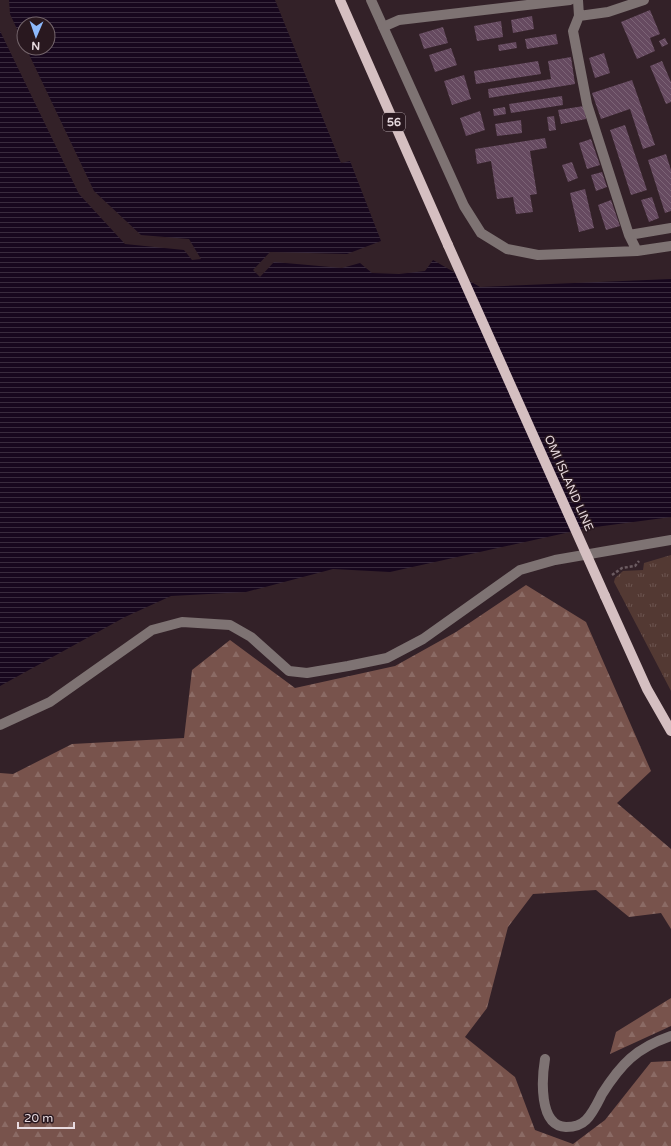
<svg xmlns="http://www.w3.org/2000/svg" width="671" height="1146" font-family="'Varela Round',sans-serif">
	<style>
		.forest { fill: url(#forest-firs) }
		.park { fill: url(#park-tufts) }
		.water { fill: url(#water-rules) }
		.building { fill: url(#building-back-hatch) }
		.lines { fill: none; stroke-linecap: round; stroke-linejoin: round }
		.path { stroke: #6c5c62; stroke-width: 2.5; stroke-dasharray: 3 2; stroke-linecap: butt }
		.minor { stroke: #7e7373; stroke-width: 10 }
		.major { stroke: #d5bfc1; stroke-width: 10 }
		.major-bridge { stroke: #d5bfc1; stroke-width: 10 }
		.labels { text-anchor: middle; stroke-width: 3; stroke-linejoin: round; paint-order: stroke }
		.shield { fill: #29181f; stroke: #aea0a5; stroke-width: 1 }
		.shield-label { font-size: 11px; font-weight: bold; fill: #e7dadf }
		.street-label { font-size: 12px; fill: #e7dadf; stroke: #29181f }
	</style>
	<defs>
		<pattern id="forest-firs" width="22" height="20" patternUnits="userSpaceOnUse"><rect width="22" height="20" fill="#78534c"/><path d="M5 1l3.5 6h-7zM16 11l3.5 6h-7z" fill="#8b6b65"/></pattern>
		<pattern id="park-tufts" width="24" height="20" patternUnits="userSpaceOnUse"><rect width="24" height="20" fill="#533933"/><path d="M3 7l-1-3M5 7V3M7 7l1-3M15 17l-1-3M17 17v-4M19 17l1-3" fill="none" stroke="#6c5550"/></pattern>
		<pattern id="water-rules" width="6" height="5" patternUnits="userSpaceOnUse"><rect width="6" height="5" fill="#17071d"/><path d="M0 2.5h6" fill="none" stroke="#392b3d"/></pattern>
		<pattern id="building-back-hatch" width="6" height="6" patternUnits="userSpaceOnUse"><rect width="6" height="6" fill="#664a60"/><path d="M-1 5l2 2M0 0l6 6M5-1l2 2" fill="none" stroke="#7c6476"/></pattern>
	</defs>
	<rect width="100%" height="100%" fill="#332128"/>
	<path class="forest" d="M526,585L586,622L651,771L617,803L671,849V929L661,913L629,917L596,890L533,894L508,927L487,1008L465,1037L515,1077L535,1130L573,1144L605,1120L651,1062L671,1061V1146H0V773L13,774L72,744L184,738L192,670L230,640L295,688L395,666L456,632Z
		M671,998V1026L610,1054L616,1032Z"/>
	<path class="park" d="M671,555V691L614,582L615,578L623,571L643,570L644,563Z"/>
	<path class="water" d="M9,0H275L341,163L350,161L381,241L347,254L270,252L253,270L260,277L274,262L342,268L360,263L372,273L399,274L425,271L433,260L480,287L671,279V517L588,528L390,572L333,569L246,592L171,596L125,617L0,686V31L79,194L125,244L184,250L192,260L201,259L189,239L141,235L94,191L26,48H48V24H24V44L10,14Z"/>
	<path class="building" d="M650,10L660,34L650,38L655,51L637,59L621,22Z
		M532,16L534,29L513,33L511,20Z
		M501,21L503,37L477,41L474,26Z
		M443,27L448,43L424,49L419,34Z
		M556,34L558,44L527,49L525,39Z
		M665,38L668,44L662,47L659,41Z
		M516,42L517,48L499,51L498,45Z
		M451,48L457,65L435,72L429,55Z
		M604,53L610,73L595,78L589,58Z
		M571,57L575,84L489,98L488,89L551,79L548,61Z
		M538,61L541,74L476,84L474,71Z
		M662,61L671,82V102L666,104L650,66Z
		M464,75L471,99L452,105L444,81Z
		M632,80L655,145L643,149L630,109L601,119L592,93Z
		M562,96L563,105L511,113L509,104Z
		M584,106L586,119L561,124L558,110Z
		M505,107L506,114L494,116L493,109Z
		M480,111L485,130L466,136L460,118Z
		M554,116L556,130L549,131L547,117Z
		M521,120L522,133L497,136L495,124Z
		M625,125L647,190L631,195L610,130Z
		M545,138L547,148L530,151L537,194L530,195L533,212L516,214L513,197L497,199L491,161L477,164L475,149Z
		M591,139L600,165L587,169L579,143Z
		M666,154L671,170V211L665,213L648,160Z
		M572,162L578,178L568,182L562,165Z
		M602,172L607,187L596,191L591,175Z
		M585,189L594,228L579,232L570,193Z
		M652,197L659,218L649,222L641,200Z
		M611,200L620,226L606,230L598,205Z"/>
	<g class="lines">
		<path class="path" d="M612,575L622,568L635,566L639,561"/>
		<path class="minor" d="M371,0L464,206L481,233L507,249L538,255L637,251L671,246
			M578,0L579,16L573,31L587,104L629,235L637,251
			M579,16L608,12L644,0
			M383,27L399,20L570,0
			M629,235L671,228
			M0,725L50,702L152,630L182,622L230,625L251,637L289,671L307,673L348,666L387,658L423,639L520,570L555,560L671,540
			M545,1059C542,1077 538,1126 566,1127C573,1127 581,1125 586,1120C593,1113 598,1102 602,1094C621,1064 636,1048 671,1036"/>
		<path class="major" d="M340,0L448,245
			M605,596L647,689L671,731"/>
		<path class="major-bridge" d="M448,245L605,596"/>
	</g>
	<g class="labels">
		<rect class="shield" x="383" y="113" width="22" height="18" rx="3"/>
		<g class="shield-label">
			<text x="394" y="126">56</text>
		</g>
		<g class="street-label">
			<text transform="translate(569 483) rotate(66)" y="4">OMI ISLAND LINE</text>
		</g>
	</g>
	<g transform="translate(36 36) rotate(182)"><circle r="19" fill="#29181f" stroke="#75666c"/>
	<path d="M0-3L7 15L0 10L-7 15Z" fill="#8db9fc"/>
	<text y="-6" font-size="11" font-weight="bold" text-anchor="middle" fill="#e7dadf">N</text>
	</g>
	<path d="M18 1122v6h56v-6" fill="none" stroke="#e7dadf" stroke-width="2"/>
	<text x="24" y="1122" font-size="12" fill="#e7dadf" stroke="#29181f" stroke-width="3" paint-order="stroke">20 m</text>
</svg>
